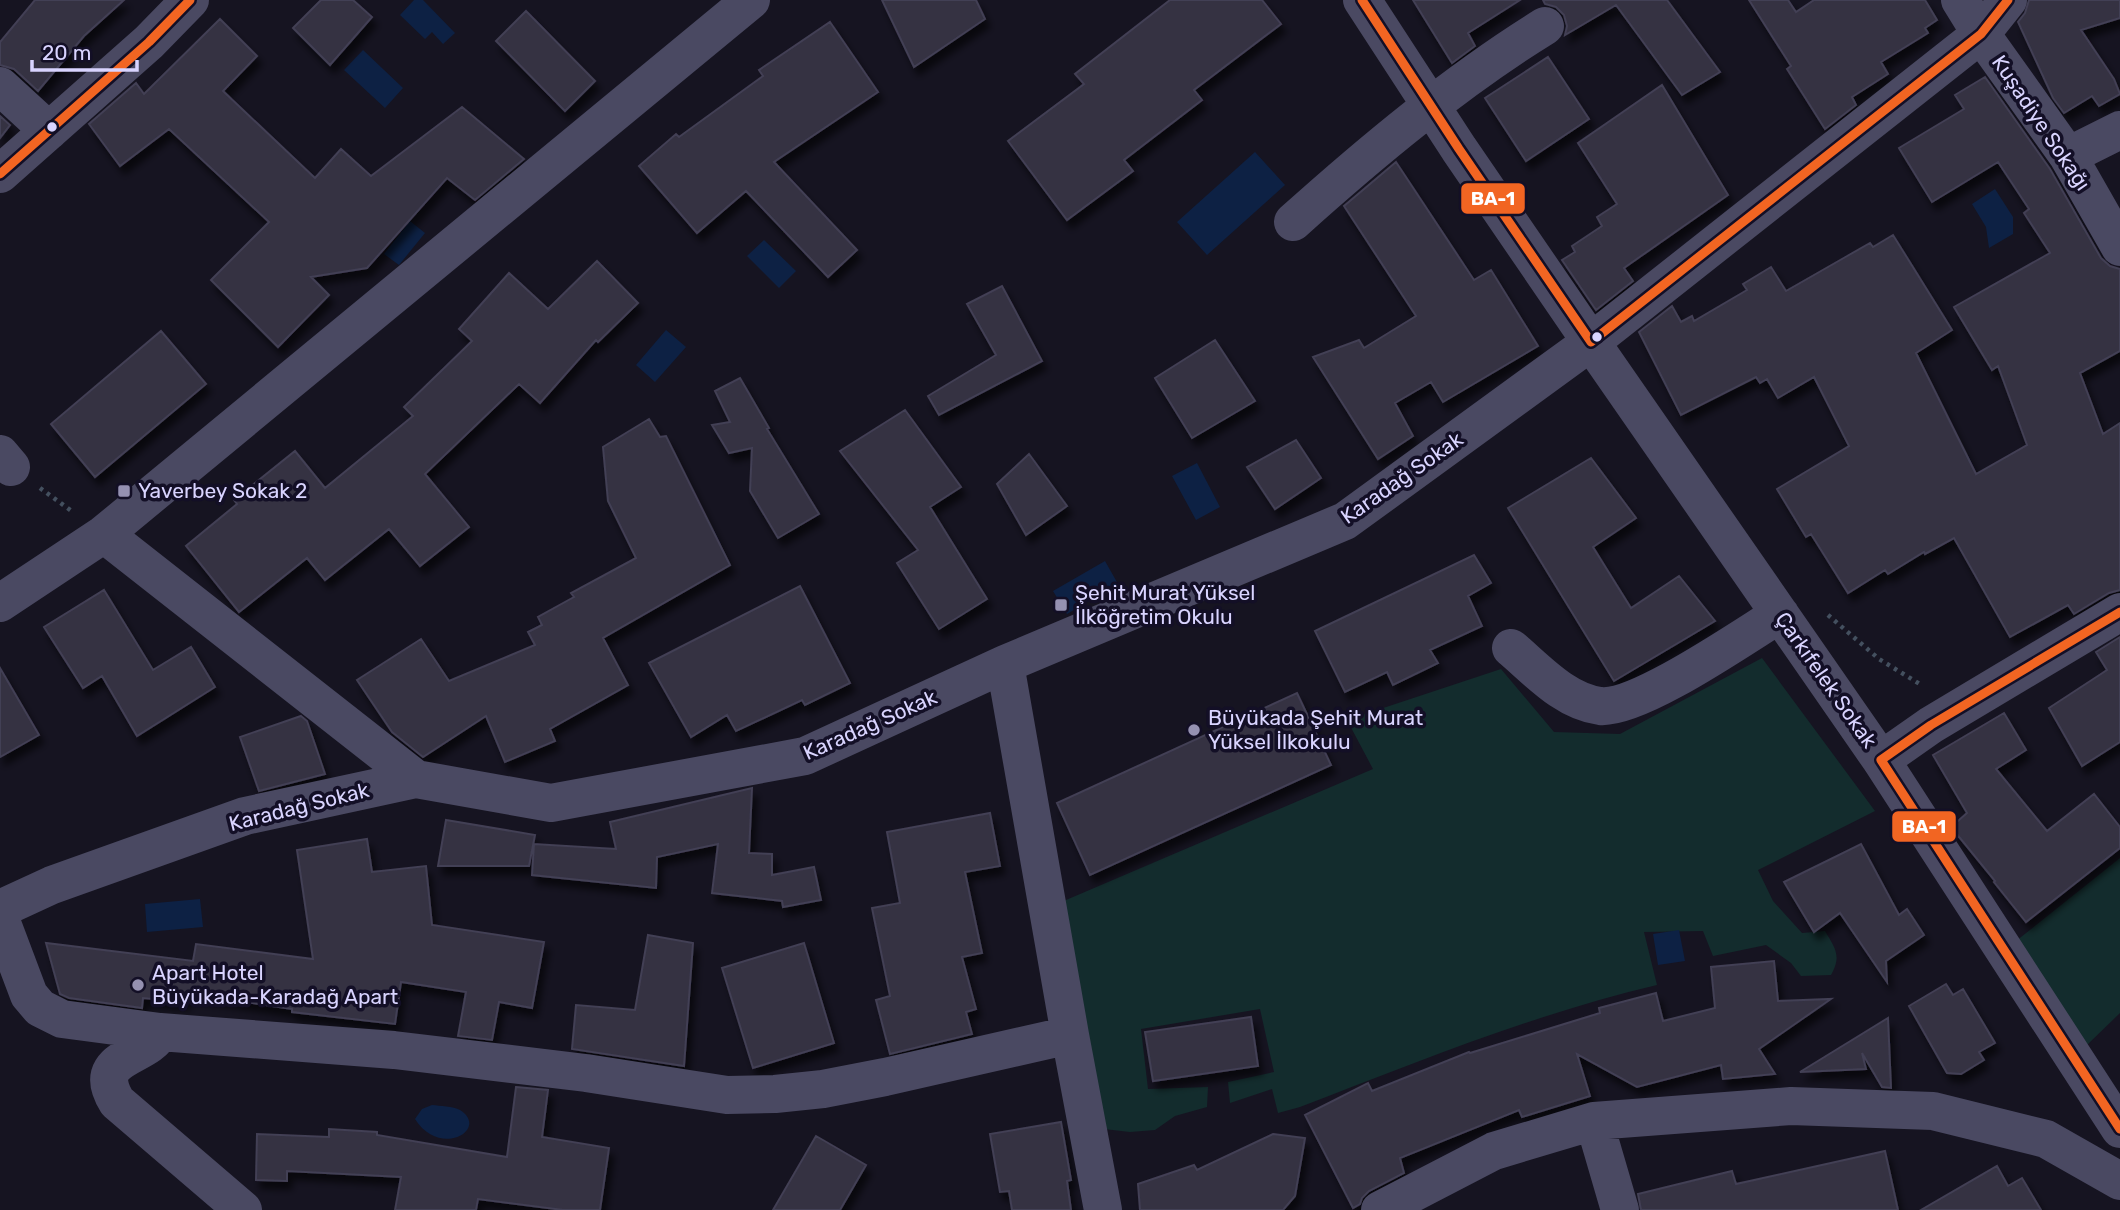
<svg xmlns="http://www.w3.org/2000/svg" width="2120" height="1210" font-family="Rubik,sans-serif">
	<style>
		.green { fill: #132c2d }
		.water { fill: #0d2144 }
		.building { fill: #343243; stroke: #433f54; stroke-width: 2; filter: url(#shadow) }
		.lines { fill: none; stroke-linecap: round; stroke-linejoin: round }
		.path { stroke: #44505f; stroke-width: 4.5; stroke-dasharray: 3.5 5; stroke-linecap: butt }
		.minor { stroke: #4a4962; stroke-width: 38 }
		.bus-1-casing { stroke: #130f26; stroke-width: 14 }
		.bus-1 { stroke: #f26522; stroke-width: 9 }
		.bus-dot { fill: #d9d4ff; stroke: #130f26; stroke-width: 2.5 }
		.poi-dot { fill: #9591b1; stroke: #130f26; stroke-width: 2.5 }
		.labels { text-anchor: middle; stroke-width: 7; stroke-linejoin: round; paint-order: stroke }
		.street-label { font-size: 21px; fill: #d9d4ff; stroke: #130f26 }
		.poi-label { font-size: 21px; fill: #d9d4ff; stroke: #130f26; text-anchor: start }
		.line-badge { stroke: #130f26; stroke-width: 2.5 }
		.badge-label { font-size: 19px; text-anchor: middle; font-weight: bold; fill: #fff }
	</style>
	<defs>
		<filter id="shadow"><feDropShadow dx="4.5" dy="8" stdDeviation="3.5" flood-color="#0009"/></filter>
	</defs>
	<rect width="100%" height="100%" fill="#161421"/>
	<path class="green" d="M1762,658L1875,811L1758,870L1773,901L1802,933L1825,931C1835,948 1842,956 1831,975L1801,976L1791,963L1766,945L1713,956L1703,931L1644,932L1657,985C1534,1014 1417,1062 1300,1107L1278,1113L1272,1089L1230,1103L1228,1082L1274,1072L1260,1009L1141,1029L1148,1089L1208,1087L1207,1107L1175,1116L1155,1130L1130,1132L1104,1129L1059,903L1373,769L1347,720L1501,669L1554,732L1620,734Z
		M2120,858V1013L2087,1045L2016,941Z"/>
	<path class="water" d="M414,0H423L455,33L443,44L432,32L425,39L400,15Z
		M363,50L403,88L385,108L344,70Z
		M1255,152L1285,185L1207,255L1177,222Z
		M1995,189L2013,217V234L1989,248L1986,227L1972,204Z
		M410,221L425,233L399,265L384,254Z
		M764,240L796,271L779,288L747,256Z
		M666,330L686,347L655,382L636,365Z
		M1197,463L1220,507L1196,520L1172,476Z
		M1105,561L1118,584L1067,614L1053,591Z
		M200,899L203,927L147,932L145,904Z
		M1679,930L1685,961L1658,965L1653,934Z
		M432,1105C440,1106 453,1106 460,1110C490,1129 440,1159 415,1119L422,1109Z"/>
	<path class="building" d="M35,0H124L84,36L38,91L14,69L0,65V42Z
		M321,0H353L372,17L330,65L293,28Z
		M882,0H976L985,19L914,67Z
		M1170,0H1262L1281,24L1194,90L1202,100L1124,160L1133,171L1067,220L1008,141L1084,84L1075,74Z
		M1413,0H1520L1468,33L1475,46L1452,63Z
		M1543,0H1667L1720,72L1682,95L1616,5L1565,35L1567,26L1564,15L1556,7L1545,4Z
		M1749,0H1788L1796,12L1814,0H1925L1937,20L1925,28L1928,33L1881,62L1888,74L1852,97L1856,105L1825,129L1787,69L1791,66Z
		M2029,0H2120V18L2081,30L2114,79L2120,94L2099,106L2092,96L2064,113L2053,98L2018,22L2025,13Z
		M526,11L595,81L565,111L496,41Z
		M220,19L257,56L223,91L315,178L341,149L371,176L462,107L524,159L475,200L447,178L367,268L311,277L329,295L278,347L211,280L269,222L169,129L120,166L89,124L136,83L144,94Z
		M830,22L878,92L774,162L857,250L828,277L746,191L697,233L639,166L676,134L679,137L763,76L759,70Z
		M1548,57L1589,119L1526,161L1485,98Z
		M1985,77L2050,169L2101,258L2110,266L2120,269V351L2080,373L2103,434L2120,423V590L2109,593L2074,614L2068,605L2010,637L1954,538L1925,554L1924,552L1888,574L1885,570L1848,593L1811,534L1806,537L1777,489L1849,446L1814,377L1778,398L1767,379L1760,383L1756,377L1681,415L1639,332L1672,306L1681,322L1692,316L1694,321L1747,290L1743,284L1771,267L1786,291L1870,243L1873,247L1893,235L1952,330L1916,353L1976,474L2027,445L1998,366L1992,370L1954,307L2050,253L2024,213L2029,209L1998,162L1932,202L1899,148L1964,109L1955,95Z
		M1662,85L1728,195L1624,268L1633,281L1596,310L1562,260L1575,252L1572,246L1602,226L1597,217L1617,204L1578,143Z
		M0,116L10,125L0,138Z
		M1396,162L1474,280L1491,270L1538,346L1443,402L1431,382L1395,403L1413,436L1378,459L1313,357L1359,340L1364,348L1416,316L1344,206Z
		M597,261L638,303L598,342L596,340L540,403L519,384L425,474L469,527L420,566L389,529L325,580L307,558L239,612L186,546L237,504L234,500L295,451L325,488L413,416L404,407L472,341L459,329L509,273L548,309Z
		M1002,286L1042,361L939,415L928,396L996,355L967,304Z
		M161,331L206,384L95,477L51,424Z
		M1215,340L1255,401L1192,438L1155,378Z
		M740,378L769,428L767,429L819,514L778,538L750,491L752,448L729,453L712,425L730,422L715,391Z
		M905,410L961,487L930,507L987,599L939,629L897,563L918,550L840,451Z
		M649,419L660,437L666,436L730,565L603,638L628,685L550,729L555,741L505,762L486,716L423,757L392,732L357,680L421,639L449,681L535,645L528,632L542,625L538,617L574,597L571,593L636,558L608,501L603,447Z
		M1296,440L1321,478L1275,509L1247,467Z
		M1029,454L1067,506L1026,535L997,484Z
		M1591,458L1636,518L1593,547L1631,608L1679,576L1715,621L1614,681L1508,508Z
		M1474,555L1491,583L1468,596L1482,626L1430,650L1438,663L1393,685L1387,672L1345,692L1315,631Z
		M800,586L850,683L805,705L802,700L736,731L727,715L691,737L649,663Z
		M104,590L153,670L191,647L215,687L137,736L102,676L83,688L44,627Z
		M2120,637V742L2082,766L2049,708L2107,670L2096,652Z
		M0,668L39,735L0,757Z
		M1297,693L1331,765L1090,875L1057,803Z
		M2004,713L2026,750L1996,769L2047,831L2094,794L2120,827V848L2026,922L1994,882L1995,881L1951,827L1967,813L1933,755Z
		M301,716L307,721L325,774L259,791L240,737Z
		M752,788L749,853L772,854V875L814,867L821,900L783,907L782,901L712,893L718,844L657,857L656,888L532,875L534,844L616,849L610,822Z
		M990,813L1000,866L965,872L982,953L962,957L976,1009L966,1012L972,1034L890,1054L876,1000L890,996L872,908L900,903L887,832Z
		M446,820L535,835L529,866H438Z
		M367,839L372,872L426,866L432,925L544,942L532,1008L499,1002L492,1040L458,1036L466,992L401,982L395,1024L292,1012V1009L185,993V1002L143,998L142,1008L69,998L60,994L46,943L193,961L196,944L313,959L297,850Z
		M1861,844L1899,915L1907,909L1924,935L1886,961L1887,982L1840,913L1814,932L1784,882Z
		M648,935L693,943L684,1066L572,1049L576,1005L635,1010Z
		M804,943L834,1043L753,1068L722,968Z
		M1774,961L1778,1001L1831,999L1759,1049L1775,1074L1723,1079L1721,1065L1637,1087L1577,1054L1590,1096L1522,1117L1519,1110L1400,1158L1404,1173L1369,1191L1362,1198L1360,1204L1353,1208L1305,1115L1368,1083L1372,1091L1469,1052L1470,1053L1600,1013L1599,1008L1656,993L1663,1021L1715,1008L1711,967Z
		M1946,984L1953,995L1963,989L1995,1043L1979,1052L1984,1060L1961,1074L1947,1073L1909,1006Z
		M1251,1017L1258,1066L1153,1081L1145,1032Z
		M1888,1018L1891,1088L1882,1087L1862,1053L1866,1069L1800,1072Z
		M516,1087L548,1090L542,1137L609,1148L600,1210H563L478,1199L476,1210H395L401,1177L287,1171V1181L256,1180L257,1134L329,1137V1129L377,1132V1135L507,1157Z
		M1061,1122L1071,1180L1067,1181L1071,1210H1012L1009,1191L1000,1192L990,1134Z
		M1273,1134L1305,1138L1295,1196L1283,1210H1140L1138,1184L1194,1165L1197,1170Z
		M816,1136L866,1165L840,1210H773Z
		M1885,1151L1898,1210H1641L1638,1194L1732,1171L1736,1184Z
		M1997,1166L2008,1186L2022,1178L2041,1210H1921Z"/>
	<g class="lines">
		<path class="path" d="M40,488L73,512
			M1828,615L1879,659L1923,686"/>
		<path class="minor" d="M1362,0L1459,149L1591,342L1881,760L2120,1129
			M1960,0L1981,34L2068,156L2120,247
			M0,86L49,131
			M2068,156L2120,130
			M0,174L149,42L190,0
			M1293,222C1371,152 1456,81 1545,26
			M0,454L11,467
			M104,534L416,779
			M0,603L104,534L751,0
			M1511,648C1537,670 1564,701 1600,706C1638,710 1744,636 1780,614
			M1005,664L1070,1035L1103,1210
			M1881,760L1931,725L2120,612
			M0,909L52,885L245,816L416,779L551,803L805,756L1005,664L1345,521L1591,342L1981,34L2008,0
			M0,918L29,995L40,1008L62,1019L160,1032L394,1050L586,1073L727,1095L775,1094L823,1089L885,1077L1070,1035
			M160,1032C148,1059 88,1055 117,1102L243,1210
			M1594,1121L1620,1210
			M1380,1210L1494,1151L1594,1121L1791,1106L1933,1111L2046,1139L2120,1181"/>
		<defs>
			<path id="bus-1" d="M1362,0L1459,149L1591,342L1981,34L2008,0
				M0,174L149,42L190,0
				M2120,612L1931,725L1881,760L2120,1129"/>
		</defs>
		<use href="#bus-1" class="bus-1-casing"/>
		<use href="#bus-1" class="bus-1"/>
	</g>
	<g class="bus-dot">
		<circle cx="52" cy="127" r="6"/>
		<circle cx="1597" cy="337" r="6"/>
	</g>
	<g class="poi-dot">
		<rect x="117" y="484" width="14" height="14" rx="3.5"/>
		<rect x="1054" y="598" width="14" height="14" rx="3.5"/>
		<circle cx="1194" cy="730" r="7"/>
		<circle cx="138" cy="985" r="7"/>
	</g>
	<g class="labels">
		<g class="street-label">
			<text transform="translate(2041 123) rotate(56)" y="7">Kuşadiye Sokağı</text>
			<text transform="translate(1402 478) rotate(-35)" y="7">Karadağ Sokak</text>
			<text transform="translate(1826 680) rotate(55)" y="7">Çarkıfelek Sokak</text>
			<text transform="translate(870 725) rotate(-24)" y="7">Karadağ Sokak</text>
			<text transform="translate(299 807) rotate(-14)" y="7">Karadağ Sokak</text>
		</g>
		<g class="poi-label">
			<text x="138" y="498">Yaverbey Sokak 2</text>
			<text x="1075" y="600">Şehit Murat Yüksel<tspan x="1075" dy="24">İlköğretim Okulu</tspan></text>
			<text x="1208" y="725">Büyükada Şehit Murat<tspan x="1208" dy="24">Yüksel İlkokulu</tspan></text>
			<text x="152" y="980">Apart Hotel<tspan x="152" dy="24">Büyükada-Karadağ Apart</tspan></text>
		</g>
	</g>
	<g class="line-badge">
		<rect x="1460" y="182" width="66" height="33" rx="7" fill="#f26522"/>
		<rect x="1891" y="810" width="66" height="33" rx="7" fill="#f26522"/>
	</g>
	<g class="badge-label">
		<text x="1493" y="205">BA-1</text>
		<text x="1924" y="833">BA-1</text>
	</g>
	<path d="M32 60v10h105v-10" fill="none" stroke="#d9d4ff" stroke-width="3.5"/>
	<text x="42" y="60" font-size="21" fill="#d9d4ff" stroke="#130f26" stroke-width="5" paint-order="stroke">20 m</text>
</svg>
